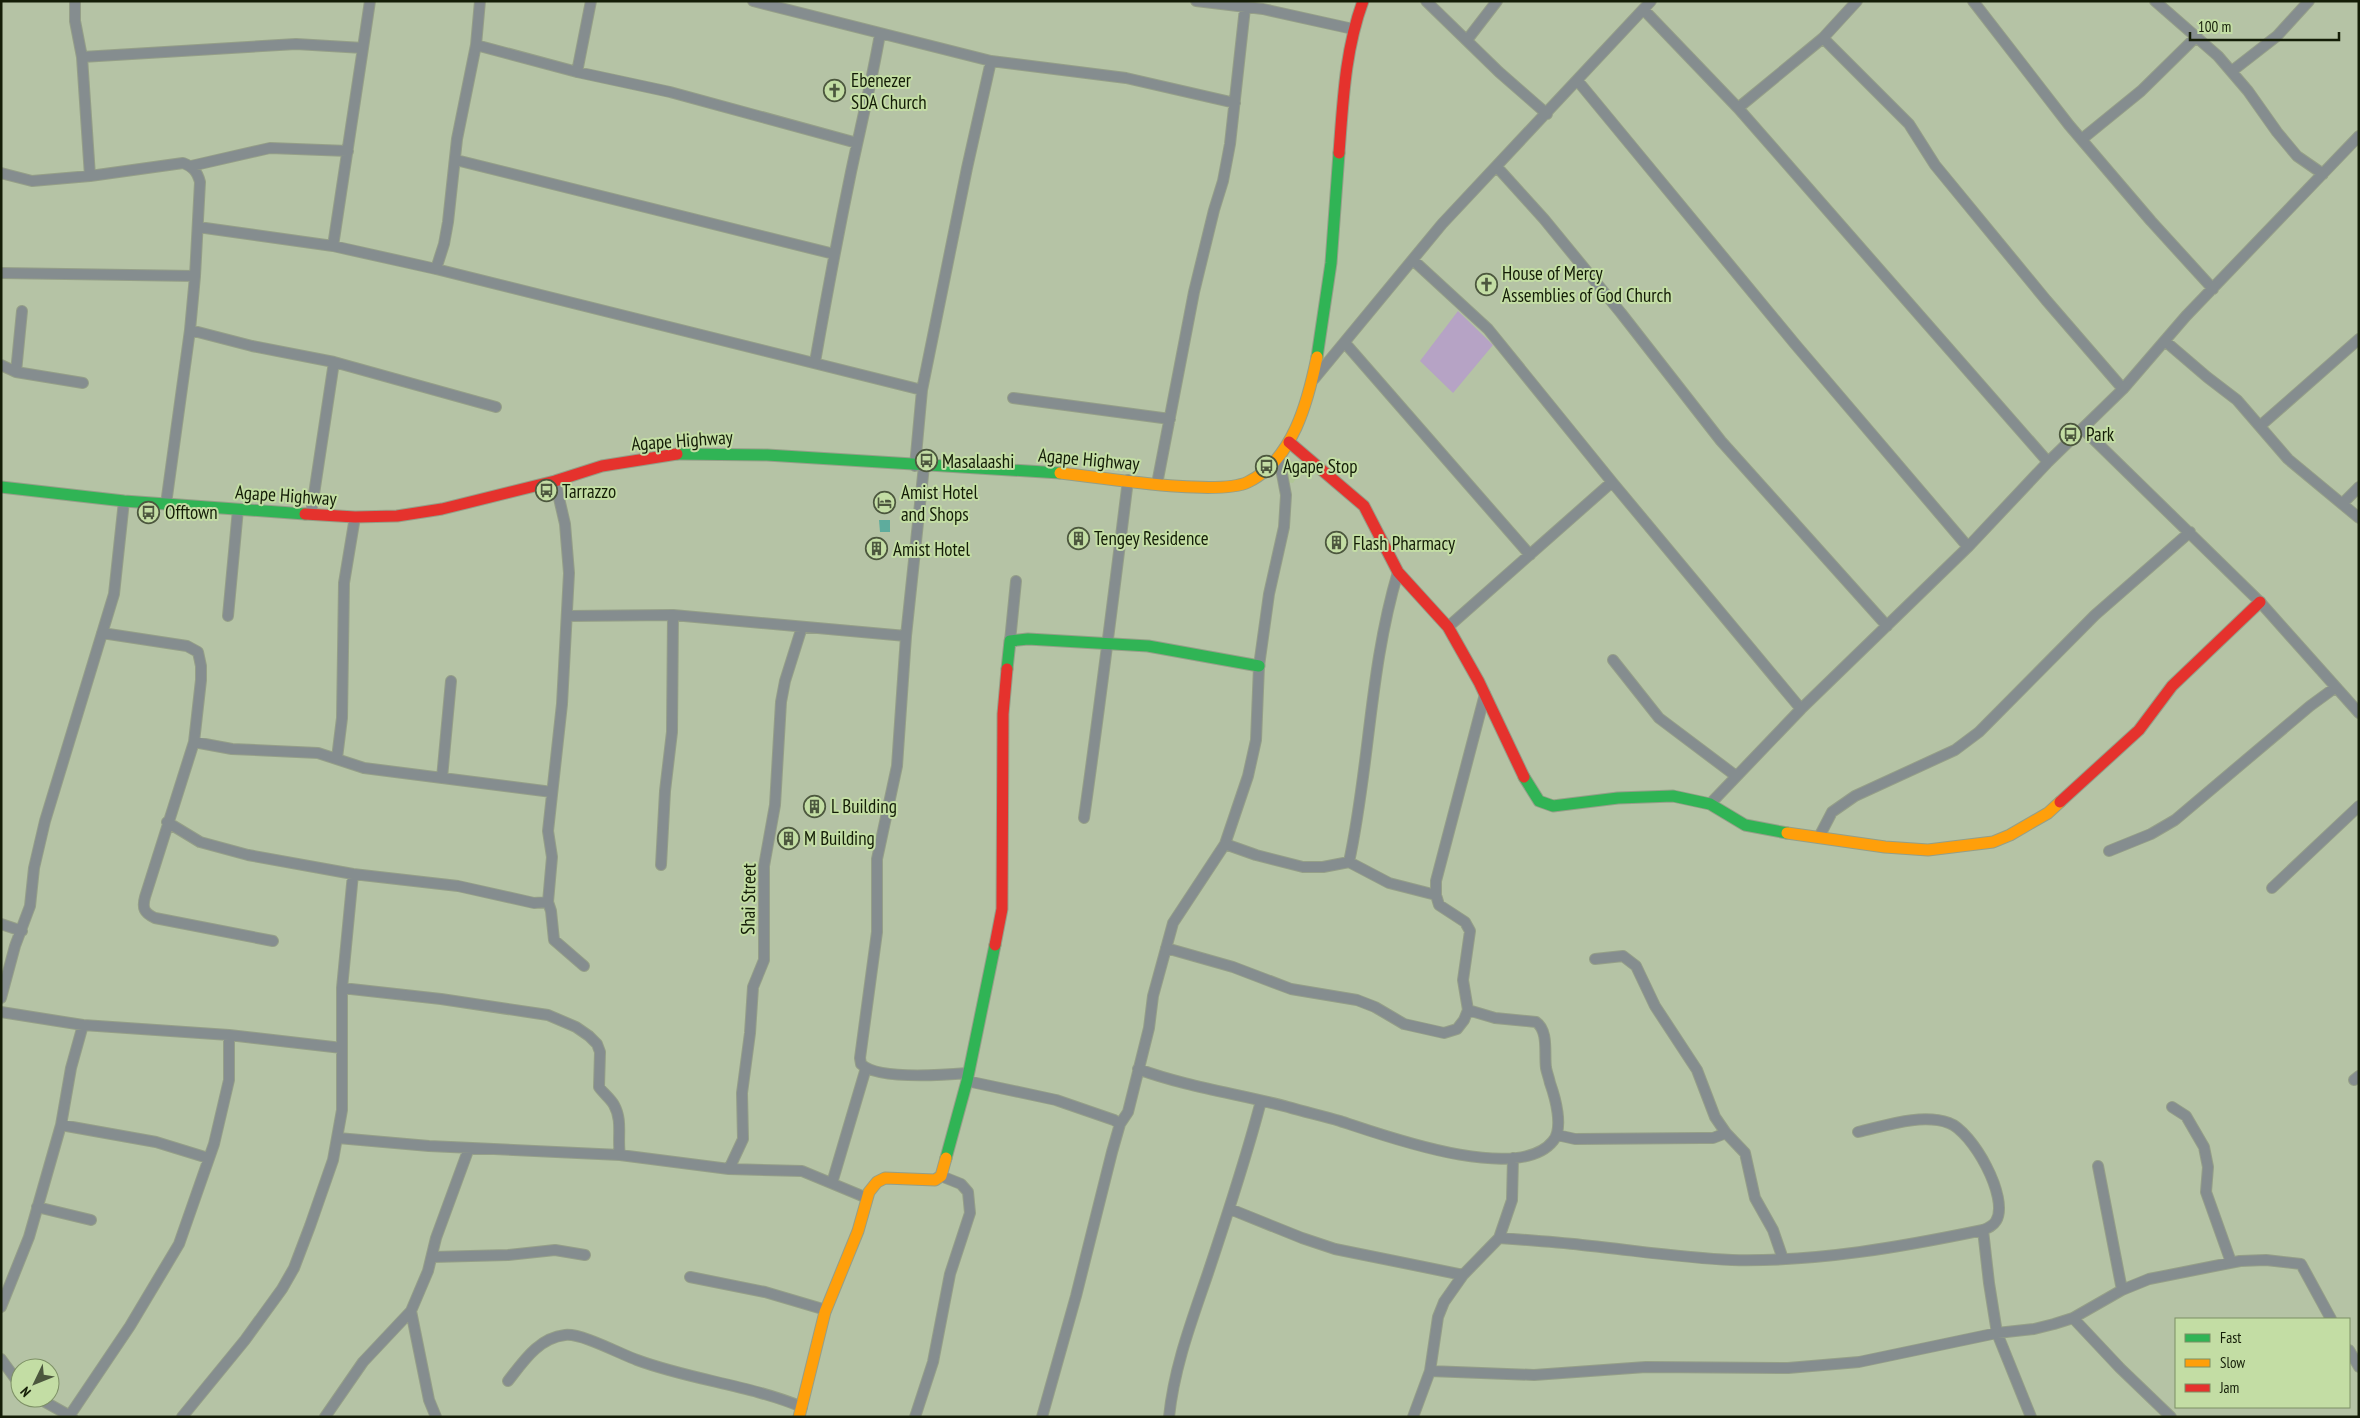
<svg xmlns="http://www.w3.org/2000/svg" width="2360" height="1418" font-family="'PT Sans Narrow',sans-serif">
	<style>
		.built { fill: #b0c696 }
		.green { fill: #b6a3c5 }
		.water { fill: #5eac9d }
		.lines { fill: none; stroke-linecap: round; stroke-linejoin: round }
		.street-casing { stroke: #959f88; stroke-width: 12 }
		.fast-casing { stroke: #959f88; stroke-width: 13 }
		.slow-casing { stroke: #959f88; stroke-width: 13 }
		.jam-casing { stroke: #959f88; stroke-width: 13 }
		.street { stroke: #858d8f; stroke-width: 10 }
		.fast { stroke: #30b455; stroke-width: 11 }
		.slow { stroke: #ff9f0a; stroke-width: 11 }
		.jam { stroke: #e5322d; stroke-width: 11 }
		.labels { text-anchor: middle; stroke-width: 4; stroke-linejoin: round; paint-order: stroke }
		.poi-label { font-size: 19px; fill: #141d07; stroke: #c3dda4; text-anchor: start }
		.street-label { font-size: 19px; fill: #141d07; stroke: #c3dda4 }
	</style>
	<rect width="100%" height="100%" fill="#b5c3a5"/>
	<path class="built" d="M1290,460L1298,470L1297,477L1293,483L1287,482L1284,466Z"/>
	<path class="green" d="M1458,311L1493,345L1453,393L1420,361Z"/>
	<path class="water" d="M879,520H890V532H880Z"/>
	<g class="lines">
		<defs>
			<path id="street" d="M75,1V21L82,57L90,176
				M753,1L991,61L1126,78L1235,103
				M1196,1L1263,9L1353,29
				M1426,1L1499,72L1547,114
				M1973,1L2069,125L2151,221L2213,289
				M2155,1L2218,56L2248,91L2277,132L2297,156L2323,174
				M1644,10L1738,108L2048,462
				M1823,38L1909,124L1935,165L2046,300L2123,389
				M1467,40L1497,1
				M476,45L577,72L670,92L857,143
				M363,48L370,1
				M82,57L296,44L363,48L333,246
				M2232,71L2277,36L2309,1
				M577,72L591,1
				M1577,80L1795,344L1968,547
				M1738,108L1823,38L1857,1
				M2082,139L2141,91L2197,36
				M456,160L834,254
				M191,166L270,148L348,151
				M1497,167L1544,219L1621,313L1721,441L1887,626
				M1,173L32,181L90,176L183,163C193,167 197,171 200,182L195,276L190,330L166,504
				M198,227L333,246L436,269L922,390
				M1413,260L1488,329L1612,482L1801,709
				M436,269L444,244L448,222L457,139L476,45L480,1
				M1,273L195,276
				M190,330L252,346L334,362L496,407
				M2165,341L2207,377L2237,400L2288,459L2359,518
				M1345,343L1530,555
				M815,362C826,299 838,235 851,172C861,125 872,80 880,34
				M1,365L16,372L83,383
				M16,372L22,311
				M1314,379L1442,224L1651,1
				M1013,398L1170,419
				M2260,426L2359,339
				M2083,429L2260,602L2359,713
				M915,466L922,390L967,168L991,61
				M924,466L906,636L897,766L877,859V932L860,1058L861,1064C877,1080 944,1075 968,1073
				M1157,484L1194,292L1214,210L1223,181L1230,144L1245,8
				M2343,503L2359,487
				M311,514L334,362
				M228,616L238,509
				M568,616L673,615L906,636
				M1448,627L1612,482
				M102,633L187,646L198,652L201,666V680L194,742L145,897C142,908 144,913 155,918L273,941
				M1010,641L1016,581
				M1613,660L1659,718L1736,776
				M194,742L232,749L318,753L364,768L552,792
				M337,758L342,718L344,583L355,517
				M442,778L451,681
				M1710,804L1801,709L1968,547L2048,462L2123,389L2186,316L2359,136
				M1084,818C1100,705 1114,593 1128,480
				M167,822L200,842L248,855L353,874L458,886L534,903L548,902L552,857L548,831L562,704L569,573L565,524L555,481
				M1819,837L1832,812L1855,796L1955,750L1979,732L2095,615L2190,532
				M1225,844L1256,855L1303,867H1323L1349,862L1389,883L1436,895
				M2109,851L2151,834L2175,820L2310,706L2336,687
				M1349,862C1370,765 1369,669 1398,572
				M661,865L665,791L672,732L673,615
				M2272,888L2359,806
				M548,902L551,911L554,940L584,966
				M1,924L22,931
				M1166,948L1233,967L1291,989L1357,1000L1375,1007L1404,1024L1444,1033L1457,1029L1464,1020L1468,1010L1463,980L1470,931L1465,922L1439,905L1436,895V881L1485,694
				M1595,959L1623,956L1636,966L1655,1006L1697,1070L1715,1117L1726,1133L1745,1153L1755,1198L1773,1230L1783,1259
				M342,988L441,999L548,1015L576,1027L589,1036L597,1044L600,1052L599,1087C603,1093 611,1099 614,1105C623,1121 617,1138 620,1155
				M1,998L15,946L30,906L34,868L45,821L114,594L124,501
				M1,1012L83,1025L229,1035L342,1048
				M1138,1069C1187,1087 1239,1094 1288,1107C1305,1112 1323,1116 1340,1121C1383,1135 1518,1185 1553,1141C1564,1128 1555,1097 1550,1083C1549,1078 1547,1073 1546,1068C1544,1054 1549,1031 1536,1022L1495,1018L1468,1010
				M2354,1080L2359,1076
				M967,1081L1056,1100L1114,1120L1120,1124
				M2172,1107L2186,1116L2204,1147L2208,1167L2206,1192L2231,1262
				M61,1125L156,1142L208,1158
				M1557,1135L1575,1139L1701,1138H1713L1726,1133
				M338,1138L429,1146L620,1155L729,1169L802,1171L867,1198
				M2098,1166L2122,1290
				M729,1169L743,1139L742,1093L750,1033L753,987L764,960V866L775,805L781,702L785,681L802,627
				M832,1183L866,1068
				M37,1207L91,1220
				M1230,1209L1302,1238L1335,1249L1463,1275
				M1983,1230L1989,1283L1997,1333L2031,1417
				M1499,1238C1527,1240 1555,1242 1582,1245C1632,1250 1682,1258 1732,1260C1817,1262 1901,1247 1983,1230C1988,1228 1993,1226 1996,1221C2010,1198 1972,1131 1949,1123C1921,1113 1885,1126 1858,1132
				M433,1257L508,1255L555,1250L585,1255
				M690,1277L765,1292L826,1310
				M1,1307L29,1237L61,1125L71,1068L83,1025
				M411,1311L429,1400L436,1417
				M2073,1318L2120,1368L2171,1417
				M2349,1350L2359,1367
				M1,1359L20,1385
				M1430,1371L1534,1375L1646,1367L1788,1368L1859,1362L1997,1333L2034,1329L2054,1324L2073,1318L2122,1290L2149,1279L2240,1261L2266,1260L2301,1264L2331,1319
				M508,1381C523,1362 538,1338 565,1335C582,1333 620,1354 637,1360C691,1380 749,1385 802,1407
				M38,1398L72,1417
				M70,1415L130,1326L179,1244L214,1144L229,1080V1035
				M182,1417L245,1340L282,1289L294,1268L310,1226L333,1160L342,1110V988L353,874
				M325,1417L363,1362L411,1311L428,1271L436,1238L469,1148
				M915,1417L933,1362L950,1274L970,1213L968,1192L961,1184L941,1176
				M1042,1417L1076,1296L1112,1152L1120,1124L1128,1112L1149,1028L1153,996L1173,923L1225,844L1248,776L1256,740L1259,666L1269,594L1284,527L1286,495L1279,458
				M1169,1417C1174,1367 1192,1320 1208,1273C1227,1216 1246,1159 1261,1101
				M1413,1417L1430,1371L1438,1317L1444,1302L1463,1275L1499,1238L1512,1200L1513,1158"/>
			<path id="fast" d="M1317,357L1331,263L1339,153
				M677,454L767,455L1060,473
				M1,487L124,501L305,514
				M1007,669L1010,641L1028,639L1148,646L1259,666
				M1524,777L1539,801L1553,806L1618,798L1673,796L1710,804L1745,825L1787,833
				M946,1158L967,1081L995,945"/>
			<path id="slow" d="M1060,473C1098,477 1218,497 1248,482C1293,460 1308,401 1317,357
				M1787,833L1885,847L1928,850L1993,842L2010,835L2048,813L2060,802
				M799,1417L825,1312L858,1231L869,1192L877,1182L885,1178L935,1180L941,1176L946,1158"/>
			<path id="jam" d="M1339,153C1343,101 1345,50 1363,1
				M1289,442L1364,506L1398,572L1448,627L1479,682L1524,777
				M305,514L355,517L397,516L442,509L555,481L602,466L677,454
				M2060,802L2139,730L2172,686L2260,602
				M995,945L1002,909L1003,714L1007,669"/>
		</defs>
		<use href="#street" class="street-casing"/>
		<use href="#fast" class="fast-casing"/>
		<use href="#slow" class="slow-casing"/>
		<use href="#jam" class="jam-casing"/>
		<use href="#street" class="street"/>
		<use href="#fast" class="fast"/>
		<use href="#slow" class="slow"/>
		<use href="#jam" class="jam"/>
	</g>
	<defs>
		<symbol id="church-ring" viewBox="-11 -11 22 22"><circle r="9.5" fill="#c3dda4" stroke="#4c573e" stroke-width="1.5"/><path d="M-1.2-6h2.4v3.5h3.3v2.4h-3.3V6h-2.4V-.1h-3.3v-2.4h3.3Z" fill="#4c573e"/></symbol>
		<symbol id="bus-ring" viewBox="-11 -11 22 22"><circle r="9.5" fill="#c3dda4" stroke="#4c573e" stroke-width="1.5"/><path d="M-5-6H5V4H4V6H2V4H-2V6H-4V4H-5ZM-3.5-4V0h7V-4ZM-3.5 1.2v1.5H-2V1.2ZM2 1.2v1.5H3.5V1.2Z" fill="#4c573e"/></symbol>
		<symbol id="hotel-ring" viewBox="-11 -11 22 22"><circle r="9.5" fill="#c3dda4" stroke="#4c573e" stroke-width="1.5"/><path d="M-6-4.5h1.5V1H6V5H4.5V3h-9V5H-6ZM-4 0a1.8 1.8 0 1 1 3.6 0ZM.5 0V-2.5h3Q6-2.5 6 0Z" fill="#4c573e"/></symbol>
		<symbol id="building-ring" viewBox="-11 -11 22 22"><circle r="9.5" fill="#c3dda4" stroke="#4c573e" stroke-width="1.5"/><path d="M-4-6H4V6H1V3H-1V6H-4ZM-2.5-4.3h1.7v1.8h-1.7ZM.8-4.3h1.7v1.8H.8ZM-2.5-1h1.7V.8h-1.7ZM.8-1h1.7V.8H.8Z" fill="#4c573e"/></symbol>
	</defs>
	<g fill-rule="evenodd">
		<use href="#church-ring" x="822" y="78" width="25" height="25"/>
		<use href="#church-ring" x="1474" y="272" width="25" height="25"/>
		<use href="#bus-ring" x="2058" y="422" width="25" height="25"/>
		<use href="#bus-ring" x="914" y="448" width="25" height="25"/>
		<use href="#bus-ring" x="1254" y="454" width="25" height="25"/>
		<use href="#bus-ring" x="534" y="478" width="25" height="25"/>
		<use href="#hotel-ring" x="872" y="490" width="25" height="25"/>
		<use href="#bus-ring" x="136" y="500" width="25" height="25"/>
		<use href="#building-ring" x="1066" y="526" width="25" height="25"/>
		<use href="#building-ring" x="1324" y="530" width="25" height="25"/>
		<use href="#building-ring" x="864" y="536" width="25" height="25"/>
		<use href="#building-ring" x="802" y="794" width="25" height="25"/>
		<use href="#building-ring" x="776" y="826" width="25" height="25"/>
	</g>
	<g class="labels">
		<g class="poi-label">
			<text x="851" y="87">Ebenezer<tspan x="851" dy="22">SDA Church</tspan></text>
			<text x="1502" y="280">House of Mercy<tspan x="1502" dy="22">Assemblies of God Church</tspan></text>
			<text x="2086" y="441">Park</text>
			<text x="942" y="468">Masalaashi</text>
			<text x="1283" y="473">Agape Stop</text>
			<text x="562" y="498">Tarrazzo</text>
			<text x="901" y="499">Amist Hotel<tspan x="901" dy="22">and Shops</tspan></text>
			<text x="165" y="519">Offtown</text>
			<text x="1094" y="545">Tengey Residence</text>
			<text x="1353" y="550">Flash Pharmacy</text>
			<text x="893" y="556">Amist Hotel</text>
			<text x="831" y="813">L Building</text>
			<text x="804" y="845">M Building</text>
		</g>
		<g class="street-label">
			<text transform="translate(682 440) rotate(-4)" y="7">Agape Highway</text>
			<text transform="translate(1089 459) rotate(5)" y="7">Agape Highway</text>
			<text transform="translate(286 495) rotate(4)" y="7">Agape Highway</text>
			<text transform="translate(748 899) rotate(-89)" y="7">Shai Street</text>
		</g>
	</g>
	<rect width="2360" height="1418" fill="none" stroke="#141d07" stroke-width="5"/>
	<rect x="2175" y="1318" width="175" height="90" fill="#c3dda4" stroke="#7d9065"/>
	<rect x="2185" y="1334" width="25" height="8" fill="#30b455" stroke="#7d9065"/>
	<text x="2220" y="1343" font-size="15" fill="#141d07">Fast</text>
	<rect x="2185" y="1359" width="25" height="8" fill="#ff9f0a" stroke="#7d9065"/>
	<text x="2220" y="1368" font-size="15" fill="#141d07">Slow</text>
	<rect x="2185" y="1384" width="25" height="8" fill="#e5322d" stroke="#7d9065"/>
	<text x="2220" y="1393" font-size="15" fill="#141d07">Jam</text>
	<g transform="translate(35 1383) rotate(227)"><circle r="24" fill="#c3dda4" stroke="#7d9065"/>
	<path d="M0-4L9 19L0 12L-9 19Z" fill="#4c573e"/>
	<text y="-8" font-size="14" font-weight="bold" text-anchor="middle" fill="#141d07">N</text>
	</g>
	<path d="M2190 32v8h149v-8" fill="none" stroke="#141d07" stroke-width="2.5"/>
	<text x="2198" y="32" font-size="15" fill="#141d07" stroke="#c3dda4" stroke-width="4" paint-order="stroke">100 m</text>
</svg>
